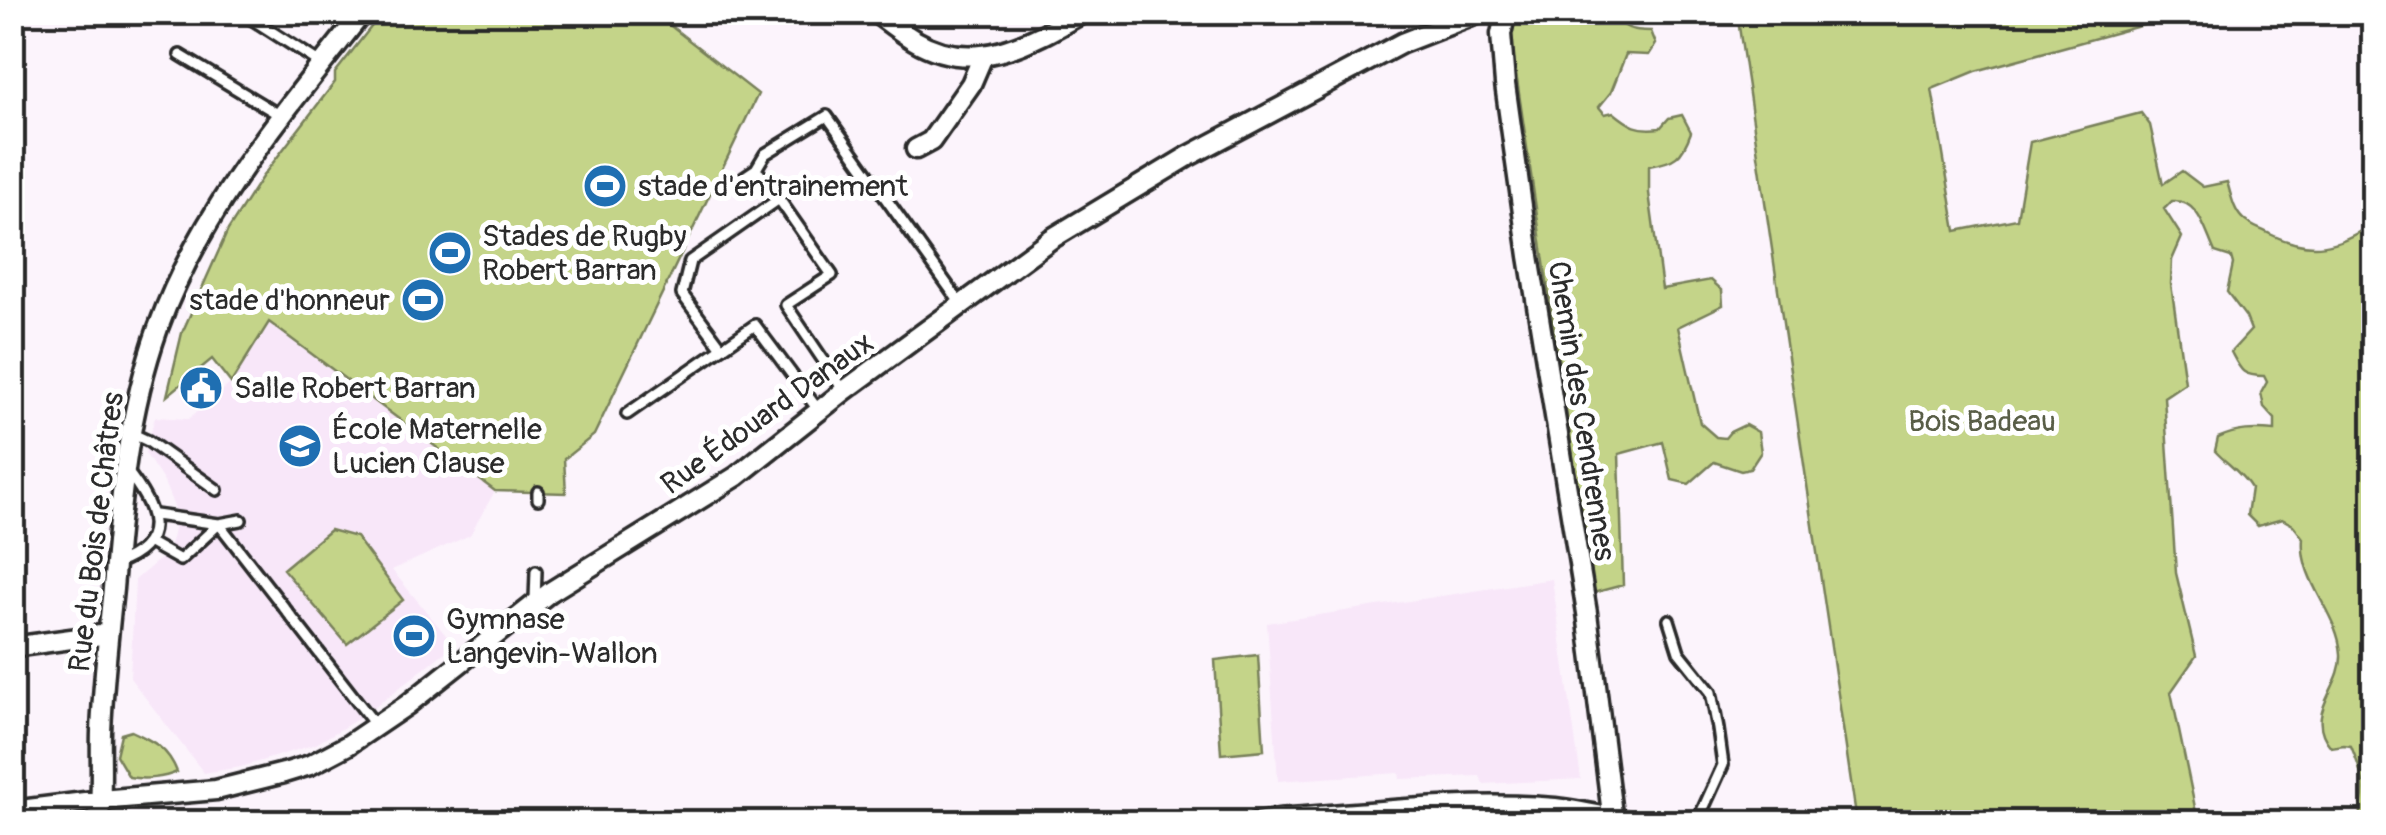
<svg xmlns="http://www.w3.org/2000/svg" width="2386" height="835" font-family="Pangolin,sans-serif">
	<style>
		.built { fill: #f8e7f9 }
		.green { fill: #c4d489; stroke: #78805a; stroke-width: 2.5 }
		.lines { fill: none; stroke-linecap: round; stroke-linejoin: round }
		.service-casing { stroke: #2b2b2b; stroke-width: 16 }
		.minor-casing { stroke: #2b2b2b; stroke-width: 25 }
		.service { stroke: #fff; stroke-width: 9 }
		.minor { stroke: #fff; stroke-width: 18 }
		.labels { text-anchor: middle; stroke-width: 10; stroke-linejoin: round; paint-order: stroke }
		.poi-label { font-size: 30px; fill: #2b2b2b; stroke: #fff; text-anchor: start }
		.street-label { font-size: 30px; fill: #2b2b2b; stroke: #fff }
		.park-label { font-size: 30px; fill: #595e47; stroke: #fff }
	</style>
	<rect width="100%" height="100%" fill="#fcf4fc"/>
	<filter id="ink" filterUnits="userSpaceOnUse"><feTurbulence type="fractalNoise" baseFrequency=".01" numOctaves="2"/><feDisplacementMap in="SourceGraphic" scale="20" xChannelSelector="R" yChannelSelector="G"/><feConvolveMatrix kernelMatrix="1 2 1 2 8 2 1 2 1" color-interpolation-filters="sRGB"/></filter>
	<g filter="url(#ink)">
		<path class="built" d="M269,321L495,491L470,535L392,570L454,645L366,714L316,744L241,767L204,773L130,678L135,580L167,553L173,535L176,512L164,482L145,453L155,417L188,419L231,383Z
			M1552,579L1581,779L1483,784L1480,776L1400,779L1399,773L1278,781L1267,623Z"/>
		<path class="green" d="M1613,12C1620,29 1634,31 1651,31L1656,44L1649,55L1626,54L1611,92L1599,107L1605,114L1613,112C1630,126 1638,131 1660,128L1669,118L1682,115L1691,132C1682,157 1675,162 1649,166V193L1662,289L1711,280L1722,290L1723,305L1678,327L1700,423L1716,437L1725,438L1730,432L1745,425L1758,432L1761,452L1750,469L1741,471L1714,462L1689,484L1672,480L1663,442L1619,454L1623,585L1593,593L1509,26L1516,17L1532,13Z
			M382,13H654L758,94L594,435L564,459L566,493L495,491L269,322L231,383L212,359L167,396L182,333L228,230L262,177L335,82V73Z
			M1737,13H2167L2162,20L1976,71L1932,89L1956,231L2017,219L2030,142L2141,113L2150,125L2163,184L2182,171L2203,187L2227,182C2231,194 2233,209 2242,218C2249,226 2261,229 2270,234C2311,254 2337,248 2373,223V822H2362C2358,810 2364,801 2363,788C2363,774 2356,759 2351,746L2344,745L2331,747C2302,713 2343,688 2341,654C2338,612 2299,582 2303,538L2293,525L2282,519L2258,526L2247,515L2251,488C2242,473 2227,464 2215,451L2218,438C2238,429 2254,429 2275,431V419L2264,407L2261,393L2267,382L2264,376C2242,376 2241,371 2231,352L2251,330L2246,317L2227,292L2233,264L2231,257L2215,252C2205,231 2199,199 2172,201L2164,209L2182,237L2172,260L2171,284L2185,383L2164,397L2176,573L2196,656L2171,692L2198,822H1857Z
			M330,530L356,537L403,600L347,644L283,569Z
			M1258,655L1264,750L1221,754L1215,660Z
			M131,731C153,741 168,748 177,772C164,778 144,780 129,777L116,755L121,734Z"/>
		<g class="lines">
			<defs>
				<path id="service" d="M244,14L322,64
					M180,55L281,116
					M756,169L765,154L827,116L961,304
					M744,177L756,169L779,199
					M722,348L682,294L690,261L779,199L832,275L786,305L844,391
					M627,414L755,325L819,411
					M131,433L148,441L217,490
					M538,499V492
					M155,515L219,524L241,520
					M148,542L180,560L219,524L377,727
					M115,564C172,544 156,507 126,470
					M535,600L536,571
					M1669,620L1679,652L1711,692L1718,729L1723,765L1697,822"/>
				<path id="minor" d="M875,12C888,22 901,32 914,40C974,76 1030,43 1084,12
					M1506,12L1501,34L1505,84L1529,256L1587,613L1613,822
					M916,149L931,141L971,84L983,56
					M12,647L108,634
					M12,811L101,800L216,790L284,773L310,765L348,745L407,705L550,592L737,476L844,391L1051,239L1187,157L1402,43L1482,12
					M98,822C103,797 100,760 101,732C103,684 108,636 113,589C120,501 128,412 158,328C201,209 285,111 363,12
					M1257,822L1278,819C1369,813 1465,800 1555,808C1581,811 1606,817 1631,822"/>
			</defs>
			<use href="#service" class="service-casing"/>
			<use href="#minor" class="minor-casing"/>
			<use href="#service" class="service"/>
			<use href="#minor" class="minor"/>
		</g>
	</g>
	<defs>
		<symbol id="stadium-disc" viewBox="-11 -11 22 22"><circle r="9.5" fill="#1f6fb2" stroke="#fff"/><path d="M0-5a6.5 5 0 1 0 0 10a6.5 5 0 1 0 0-10ZM-3.5-1.8h7v3.6h-7Z" fill="#fff"/></symbol>
		<symbol id="civic-disc" viewBox="-11 -11 22 22"><circle r="9.5" fill="#1f6fb2" stroke="#fff"/><path d="M-.6-6.5H3V-4.5H.6V-3L4-1V1h2V6H-6V1h2V-1L-.6-3ZM-1.2 2.5V6h2.4V2.5Z" fill="#fff"/></symbol>
		<symbol id="school-disc" viewBox="-11 -11 22 22"><circle r="9.5" fill="#1f6fb2" stroke="#fff"/><path d="M0-5L7-2L0 1L-7-2ZM-4 1L0 2.5L4 1V4Q0 6-4 4Z" fill="#fff"/></symbol>
	</defs>
	<g fill-rule="evenodd">
		<use href="#stadium-disc" x="580" y="161" width="50" height="50"/>
		<use href="#stadium-disc" x="425" y="228" width="50" height="50"/>
		<use href="#stadium-disc" x="398" y="275" width="50" height="50"/>
		<use href="#civic-disc" x="176" y="363" width="50" height="50"/>
		<use href="#school-disc" x="275" y="421" width="50" height="50"/>
		<use href="#stadium-disc" x="389" y="611" width="50" height="50"/>
	</g>
	<g class="labels">
		<g class="poi-label">
			<text x="638" y="196">stade d'entrainement</text>
			<text x="482" y="246">Stades de Rugby<tspan x="482" dy="34">Robert Barran</tspan></text>
			<text x="390" y="310" text-anchor="end">stade d'honneur</text>
			<text x="234" y="398">Salle Robert Barran</text>
			<text x="332" y="439">École Maternelle<tspan x="332" dy="34">Lucien Clause</tspan></text>
			<text x="446" y="629">Gymnase<tspan x="446" dy="34">Langevin-Wallon</tspan></text>
		</g>
		<g class="street-label">
			<text transform="translate(1582 411) rotate(81)" y="10">Chemin des Cendrennes</text>
			<text transform="translate(767 413) rotate(-36)" y="10">Rue Édouard Danaux</text>
			<text transform="translate(96 532) rotate(-83)" y="10">Rue du Bois de Châtres</text>
		</g>
		<g class="park-label">
			<text x="1982" y="431">Bois Badeau</text>
		</g>
	</g>
	<rect width="2386" height="835" fill="none" stroke="#fff" stroke-width="50"/>
	<rect x="25" y="25" width="2336" height="785" fill="none" stroke="#2b2b2b" stroke-width="4" filter="url(#ink)"/>
</svg>
